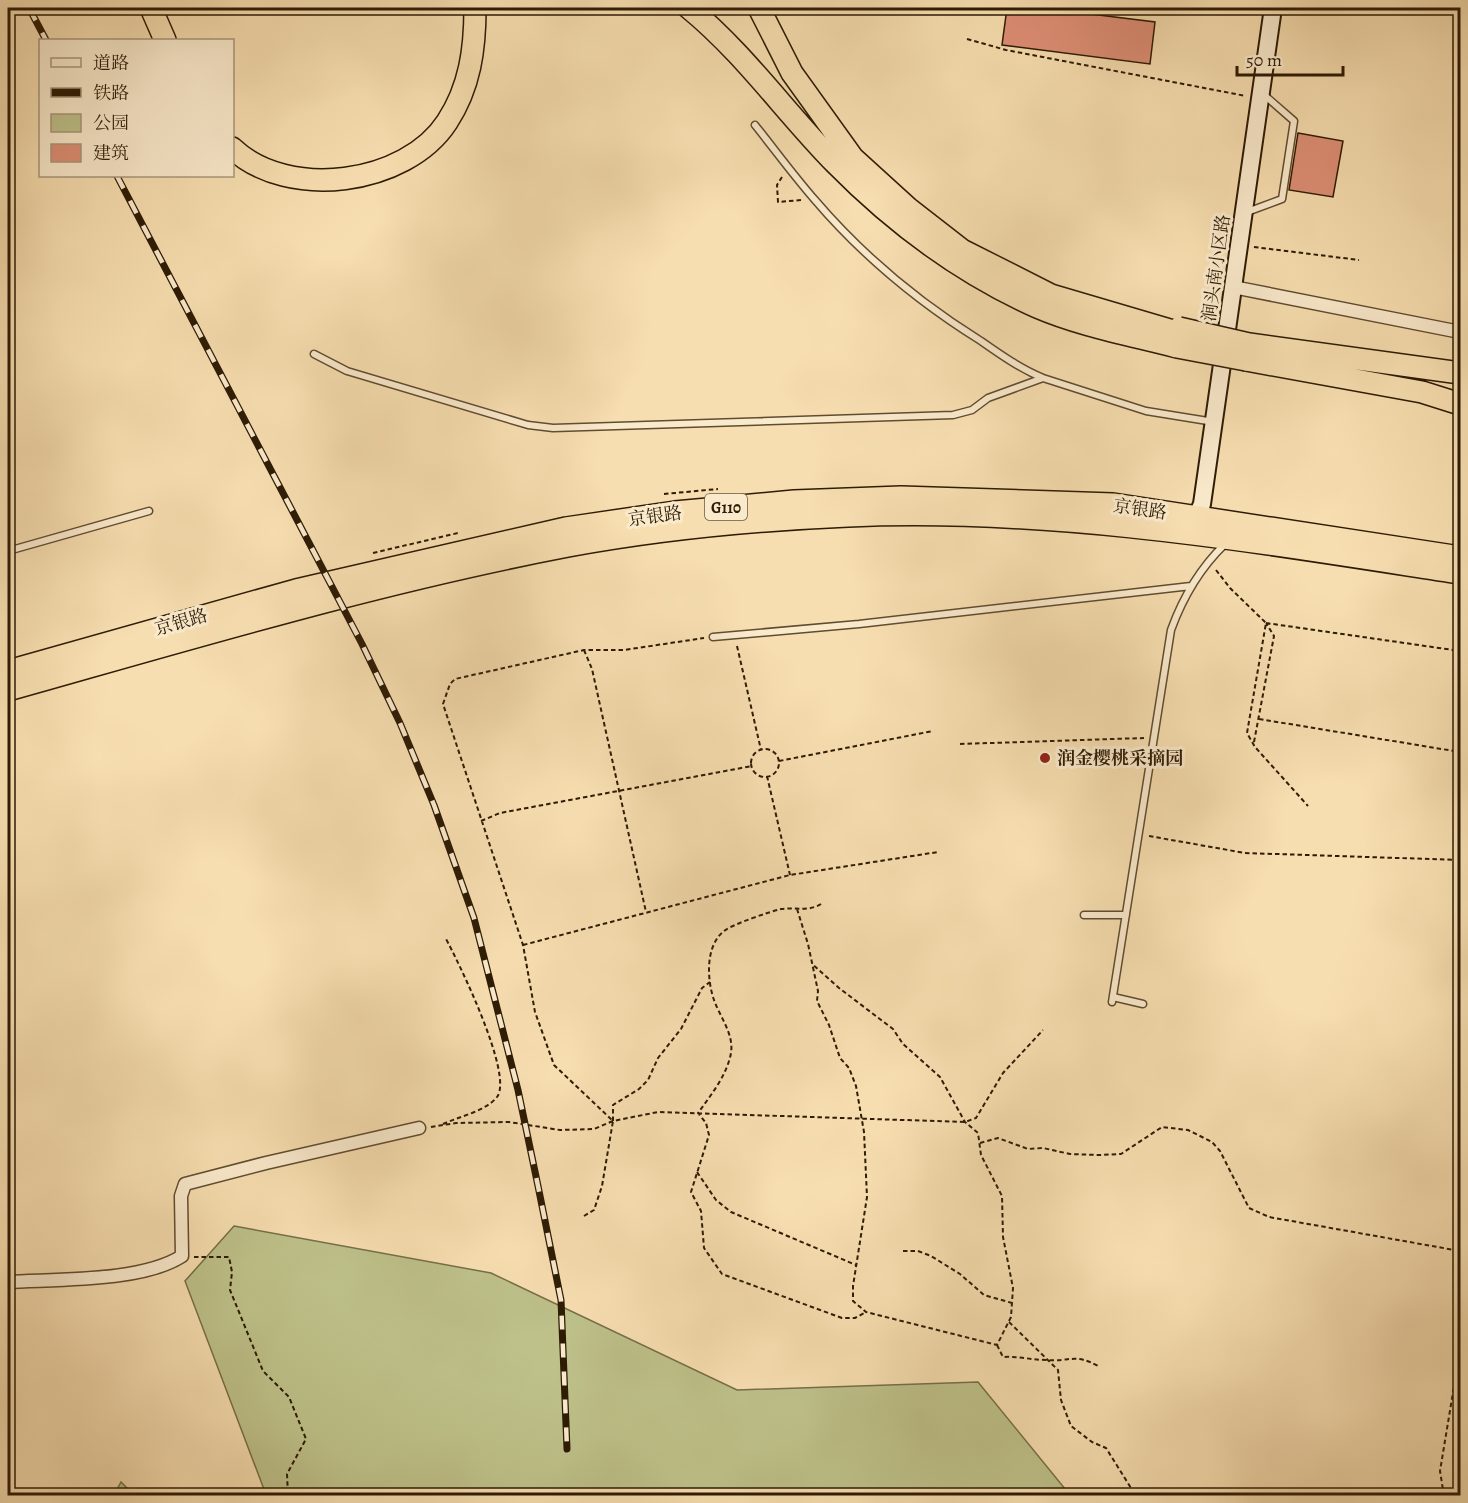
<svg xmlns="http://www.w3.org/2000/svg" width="1468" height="1503" font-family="Alegreya,'Noto Serif SC',serif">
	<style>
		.green { fill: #bec18a; stroke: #766e48; stroke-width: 1.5 }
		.building { fill: #de8f76; stroke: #2d1b05; stroke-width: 1.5 }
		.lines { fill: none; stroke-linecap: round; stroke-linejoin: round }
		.lane-casing { stroke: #604c30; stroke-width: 9 }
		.street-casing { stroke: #604c30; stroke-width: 15 }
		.secondary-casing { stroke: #2d1b05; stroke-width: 20 }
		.highway-casing { stroke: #2d1b05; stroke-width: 24 }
		.path { stroke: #2d1b05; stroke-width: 2; stroke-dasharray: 4.5 3; stroke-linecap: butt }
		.lane { stroke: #faeacc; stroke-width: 6 }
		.street { stroke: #faeacc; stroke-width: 12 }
		.secondary { stroke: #faeacc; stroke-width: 16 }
		.highway { stroke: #f7deb0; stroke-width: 21 }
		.rail-casing { stroke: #2d1b05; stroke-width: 7 }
		.rail { stroke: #faeacc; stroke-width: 4.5; stroke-dasharray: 14; stroke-linecap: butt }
		.highway-bridge-casing { stroke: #2d1b05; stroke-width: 24; stroke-linecap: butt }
		.highway-bridge { stroke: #f7deb0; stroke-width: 21 }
		.poi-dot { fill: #8f2418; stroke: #faeacc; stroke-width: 2 }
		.labels { text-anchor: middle; stroke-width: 6; stroke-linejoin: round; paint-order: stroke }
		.shield { fill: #faeacc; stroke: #6a5941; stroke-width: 1.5 }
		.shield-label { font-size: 16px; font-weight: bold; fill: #2d1b05 }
		.street-label { font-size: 18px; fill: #2d1b05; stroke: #faeacc }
		.poi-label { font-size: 18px; font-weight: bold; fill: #2d1b05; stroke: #faeacc; text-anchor: start }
	</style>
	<rect width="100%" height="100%" fill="#f7deb0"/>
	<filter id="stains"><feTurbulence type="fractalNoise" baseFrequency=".00333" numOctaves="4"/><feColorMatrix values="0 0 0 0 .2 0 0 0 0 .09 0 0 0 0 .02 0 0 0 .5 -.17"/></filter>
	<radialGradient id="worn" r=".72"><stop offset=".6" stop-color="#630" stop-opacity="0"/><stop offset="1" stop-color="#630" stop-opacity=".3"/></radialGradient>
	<path class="green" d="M234,1226L491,1273L737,1390L978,1382L1070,1495H258L265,1492L185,1281Z
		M121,1482L134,1495H114Z"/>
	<path class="building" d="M1007,8H1042L1155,22L1150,64L1002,45Z
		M1298,133L1343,141L1333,197L1289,190Z"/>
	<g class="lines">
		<defs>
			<path id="lane" d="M755,125C775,150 794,176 815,200C862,255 920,303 981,341C1001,355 1021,369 1043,378L1146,411L1214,422
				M1247,212L1282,199L1294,121L1263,94
				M314,354L347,371L528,425L553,428L953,415L972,410L988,398L1043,378
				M8,551L149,511
				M713,637L859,624L1191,586
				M1084,915H1126
				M1113,997L1143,1004
				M1112,1002L1171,630C1183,597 1199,569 1225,544"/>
			<path id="street" d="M1233,287L1460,332
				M8,1282C56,1279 142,1282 182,1256L181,1196L185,1184L266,1163L419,1128"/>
			<path id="secondary" d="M1193,525L1202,504L1273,8"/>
			<path id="highway" d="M151,8L165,40
				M689,8C744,53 785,112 835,163C894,223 961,273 1037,307C1081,326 1131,335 1177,347
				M759,8L792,73L853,158L908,208L962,250L1051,295L1180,333
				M232,148C288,201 406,185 447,122C470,87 475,49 475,8
				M1249,344L1460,373
				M1246,360L1422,392L1460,404
				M8,671L296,590L566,528L675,512L794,501L901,497L1113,504L1460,557
				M8,690C193,638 379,582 568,546C660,529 755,520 848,516C1055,507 1257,542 1460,573"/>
		</defs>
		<use href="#lane" class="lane-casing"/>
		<use href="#street" class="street-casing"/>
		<use href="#secondary" class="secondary-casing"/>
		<use href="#highway" class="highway-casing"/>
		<path class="path" d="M967,39L1006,50L1246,96
			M782,177L777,185L778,202L802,200
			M1254,247L1359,260
			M664,494L718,489
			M373,553L458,533
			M1216,570L1230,588L1266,623L1247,733L1255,747L1308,806
			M1266,623L1460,651
			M737,646L761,750
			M584,650L592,669L646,912
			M1259,719L1460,752
			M1254,742L1274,636L1266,623
			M960,744L1144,738
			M751 763a14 14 0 1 1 28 0a14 14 0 1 1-28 0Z
			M779,761L933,731
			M767,776L790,875
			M481,821L500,813L752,766
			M1149,836L1245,853L1460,860
			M821,904C808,912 795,907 781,909C769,912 733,924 724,931C705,946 707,980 714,1000C720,1017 734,1034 731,1053C727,1075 711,1095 698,1113L706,1123L709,1135L691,1192L701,1211L704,1248L722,1274L842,1318H855L866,1312
			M797,909L808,944L818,991L817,1001L829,1025L840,1058L849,1068L856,1086L864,1132L867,1197L853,1286V1301L866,1312L997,1345L1011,1317L1013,1288L1003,1237L1002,1196L981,1155L978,1133L965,1122L940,1077L903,1044L893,1029L839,988L812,964
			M523,945L790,875L938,852
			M613,1121V1105L639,1089L648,1080L658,1058L681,1029L702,988L710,982
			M443,1124C458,1117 486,1111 497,1097C514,1075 458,961 445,937
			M431,1127L456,1123L509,1122L560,1130L594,1129L613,1121L658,1112L965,1122L976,1118L1003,1073L1043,1030
			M980,1143L998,1138L1028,1149L1043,1148L1070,1154L1100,1155L1121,1154L1162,1127L1188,1130L1212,1142L1220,1151L1249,1208L1269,1217L1460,1251
			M697,1172L716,1200L731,1212L856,1265
			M584,1216L594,1210L602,1186L613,1121L554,1065L535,1012L523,945L443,704L450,684L455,679L584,650H624L704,638
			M903,1251H918L931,1256L960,1274L984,1295L1012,1303
			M194,1257H229L232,1272L230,1290L263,1371L289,1397L306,1439L287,1474L288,1496
			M1009,1322L1058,1370L1061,1400L1071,1426L1092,1442L1106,1448L1136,1496
			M997,1345L1003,1357C1018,1356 1032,1360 1047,1360C1069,1362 1075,1353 1098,1366
			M1444,1496L1440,1471L1460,1350"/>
		<use href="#lane" class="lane"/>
		<use href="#street" class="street"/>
		<use href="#secondary" class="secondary"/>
		<use href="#highway" class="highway"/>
		<defs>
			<path id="rail" d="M29,8L46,40
				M117,176L362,644L400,723L434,805L474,918L518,1090L538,1186L561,1300L567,1449"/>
		</defs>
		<use href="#rail" class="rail-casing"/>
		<use href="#rail" class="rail"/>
		<defs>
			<path id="highway-bridge" d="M1179,328L1249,344
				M1177,347L1246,360"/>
		</defs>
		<use href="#highway-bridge" class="highway-bridge-casing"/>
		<use href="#highway-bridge" class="highway-bridge"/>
	</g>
	<circle class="poi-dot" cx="1045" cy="758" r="6"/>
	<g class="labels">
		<rect class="shield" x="705" y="494" width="42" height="26" rx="4.5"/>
		<g class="shield-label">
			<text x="726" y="513">G110</text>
		</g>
		<g class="street-label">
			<text transform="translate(1216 268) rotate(-82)" y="6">涧头南小区路</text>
			<text transform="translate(1140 509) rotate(8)" y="6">京银路</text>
			<text transform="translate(655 516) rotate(-8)" y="6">京银路</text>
			<text transform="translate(181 622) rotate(-16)" y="6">京银路</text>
		</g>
		<g class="poi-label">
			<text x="1057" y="764">润金樱桃采摘园</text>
		</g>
	</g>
	<rect width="1468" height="1503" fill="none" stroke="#f7deb0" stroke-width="30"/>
	<rect x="9" y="9" width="1450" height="1485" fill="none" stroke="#2d1b05" stroke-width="3"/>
	<rect x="15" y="15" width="1438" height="1473" fill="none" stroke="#2d1b05" stroke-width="1.5"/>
	<rect x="39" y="39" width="195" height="138" fill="#faeacc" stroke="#a8977c" stroke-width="1.5"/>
	<rect x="51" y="58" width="30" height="9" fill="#faeacc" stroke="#a8977c" stroke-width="1.5"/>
	<text x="93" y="69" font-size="18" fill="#2d1b05">道路</text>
	<rect x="51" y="88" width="30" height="9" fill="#2d1b05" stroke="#a8977c" stroke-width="1.5"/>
	<text x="93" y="99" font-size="18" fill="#2d1b05">铁路</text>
	<rect x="51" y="114" width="30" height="18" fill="#bec18a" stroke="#a8977c" stroke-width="1.5"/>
	<text x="93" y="129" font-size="18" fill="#2d1b05">公园</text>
	<rect x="51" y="144" width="30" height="18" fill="#de8f76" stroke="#a8977c" stroke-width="1.5"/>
	<text x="93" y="159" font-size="18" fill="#2d1b05">建筑</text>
	<path d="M1237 66v9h106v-9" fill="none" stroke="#2d1b05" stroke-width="3"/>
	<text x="1246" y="66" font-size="18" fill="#2d1b05" stroke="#faeacc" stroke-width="4.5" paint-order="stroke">50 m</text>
	<rect width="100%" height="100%" filter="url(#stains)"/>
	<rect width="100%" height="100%" fill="url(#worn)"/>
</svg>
